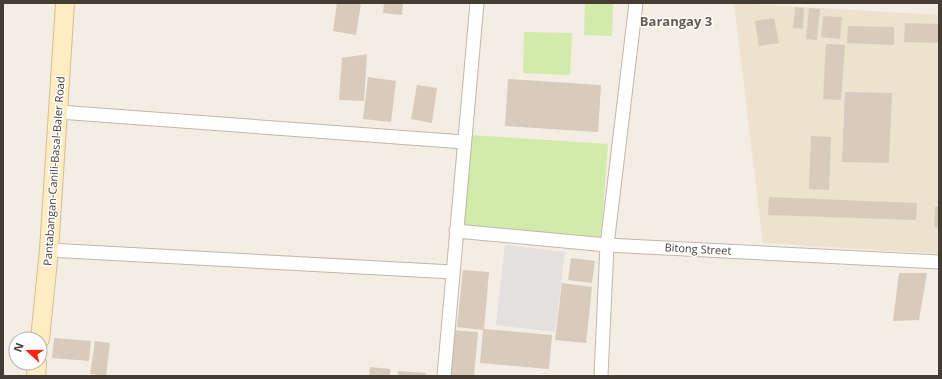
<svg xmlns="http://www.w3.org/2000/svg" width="942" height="379" font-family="'Open Sans',sans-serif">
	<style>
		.education { fill: #ede2cd }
		.green { fill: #d2eaaa }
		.parking { fill: #e3e0dd }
		.building { fill: #d8cbbc }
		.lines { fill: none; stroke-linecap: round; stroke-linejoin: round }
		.street-casing { stroke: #c2b7a9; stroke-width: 15 }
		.secondary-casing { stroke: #d5bf91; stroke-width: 20 }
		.street { stroke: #fff; stroke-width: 13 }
		.secondary { stroke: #ffecc2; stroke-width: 18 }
		.labels { text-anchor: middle; stroke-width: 3; stroke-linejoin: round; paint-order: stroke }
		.street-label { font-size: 11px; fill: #453d34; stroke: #fff }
		.quarter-label { font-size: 13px; font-weight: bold; fill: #695a4a; stroke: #fff }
	</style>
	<rect width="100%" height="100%" fill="#f3ede4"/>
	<path class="education" d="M734,3L939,15V254L763,243Z"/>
	<path class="green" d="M585,3L613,4L612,36L584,35Z
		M524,32L572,33L570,75L523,73Z
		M470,135L608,144L601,238L463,228Z"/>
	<path class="parking" d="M505,245L565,252L555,332L496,325Z"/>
	<path class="building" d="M337,3H361L356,35L333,31Z
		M384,3H403L402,15L383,13Z
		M795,7L804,8L803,29L793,28Z
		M809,8L820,9L817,40L806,39Z
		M823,16L842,17L840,39L821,37Z
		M774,18L779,43L759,46L755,21Z
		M905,23L939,24V43L904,42Z
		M848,26L894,27V45L847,43Z
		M826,44L845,45L841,100L823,99Z
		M367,54L364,101L339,100L342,58Z
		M368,77L396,81L391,122L363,119Z
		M508,79L601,85L598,132L505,126Z
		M417,85L437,88L432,123L411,119Z
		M845,92L892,93L889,163L842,162Z
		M811,136L831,137L829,190L809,189Z
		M769,197L917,203L916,220L768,215Z
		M935,207H939V228L934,227Z
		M571,258L595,261L592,283L568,280Z
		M463,270L489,272L484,329L552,335L549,369L480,363L483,330L457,327Z
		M899,273H927L919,320L893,321Z
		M562,283L592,287L586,343L555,340Z
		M451,330L478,332L474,376H447Z
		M54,338L91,341L89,361L52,358Z
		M95,341L110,343L106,376L90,374Z
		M370,367L390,369V376H369Z
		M398,371L426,373V376H398Z"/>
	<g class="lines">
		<defs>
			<path id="street" d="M59,112L464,142
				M456,231L607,245L939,262
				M49,250L453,272
				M444,376L477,3
				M601,376L607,245L636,3"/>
			<path id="secondary" d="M40,339L49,250L65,3
				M36,376L37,363"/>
		</defs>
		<use href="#street" class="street-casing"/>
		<use href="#secondary" class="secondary-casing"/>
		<use href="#street" class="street"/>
		<use href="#secondary" class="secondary"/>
	</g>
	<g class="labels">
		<g class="street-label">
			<text transform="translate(54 171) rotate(-86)" y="4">Pantabangan-Canili-Basal-Baler Road</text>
			<text transform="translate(698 249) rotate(3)" y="4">Bitong Street</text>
		</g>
		<g class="quarter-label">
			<text x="676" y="26">Barangay 3</text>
		</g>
	</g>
	<rect width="942" height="379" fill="none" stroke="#453d34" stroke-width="8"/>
	<g transform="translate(28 351) rotate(291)"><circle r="19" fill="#ffffff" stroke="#b5b1ae"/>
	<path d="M0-3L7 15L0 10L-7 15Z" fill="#ff220f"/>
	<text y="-6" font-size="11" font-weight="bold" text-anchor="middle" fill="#453d34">N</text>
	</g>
</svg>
